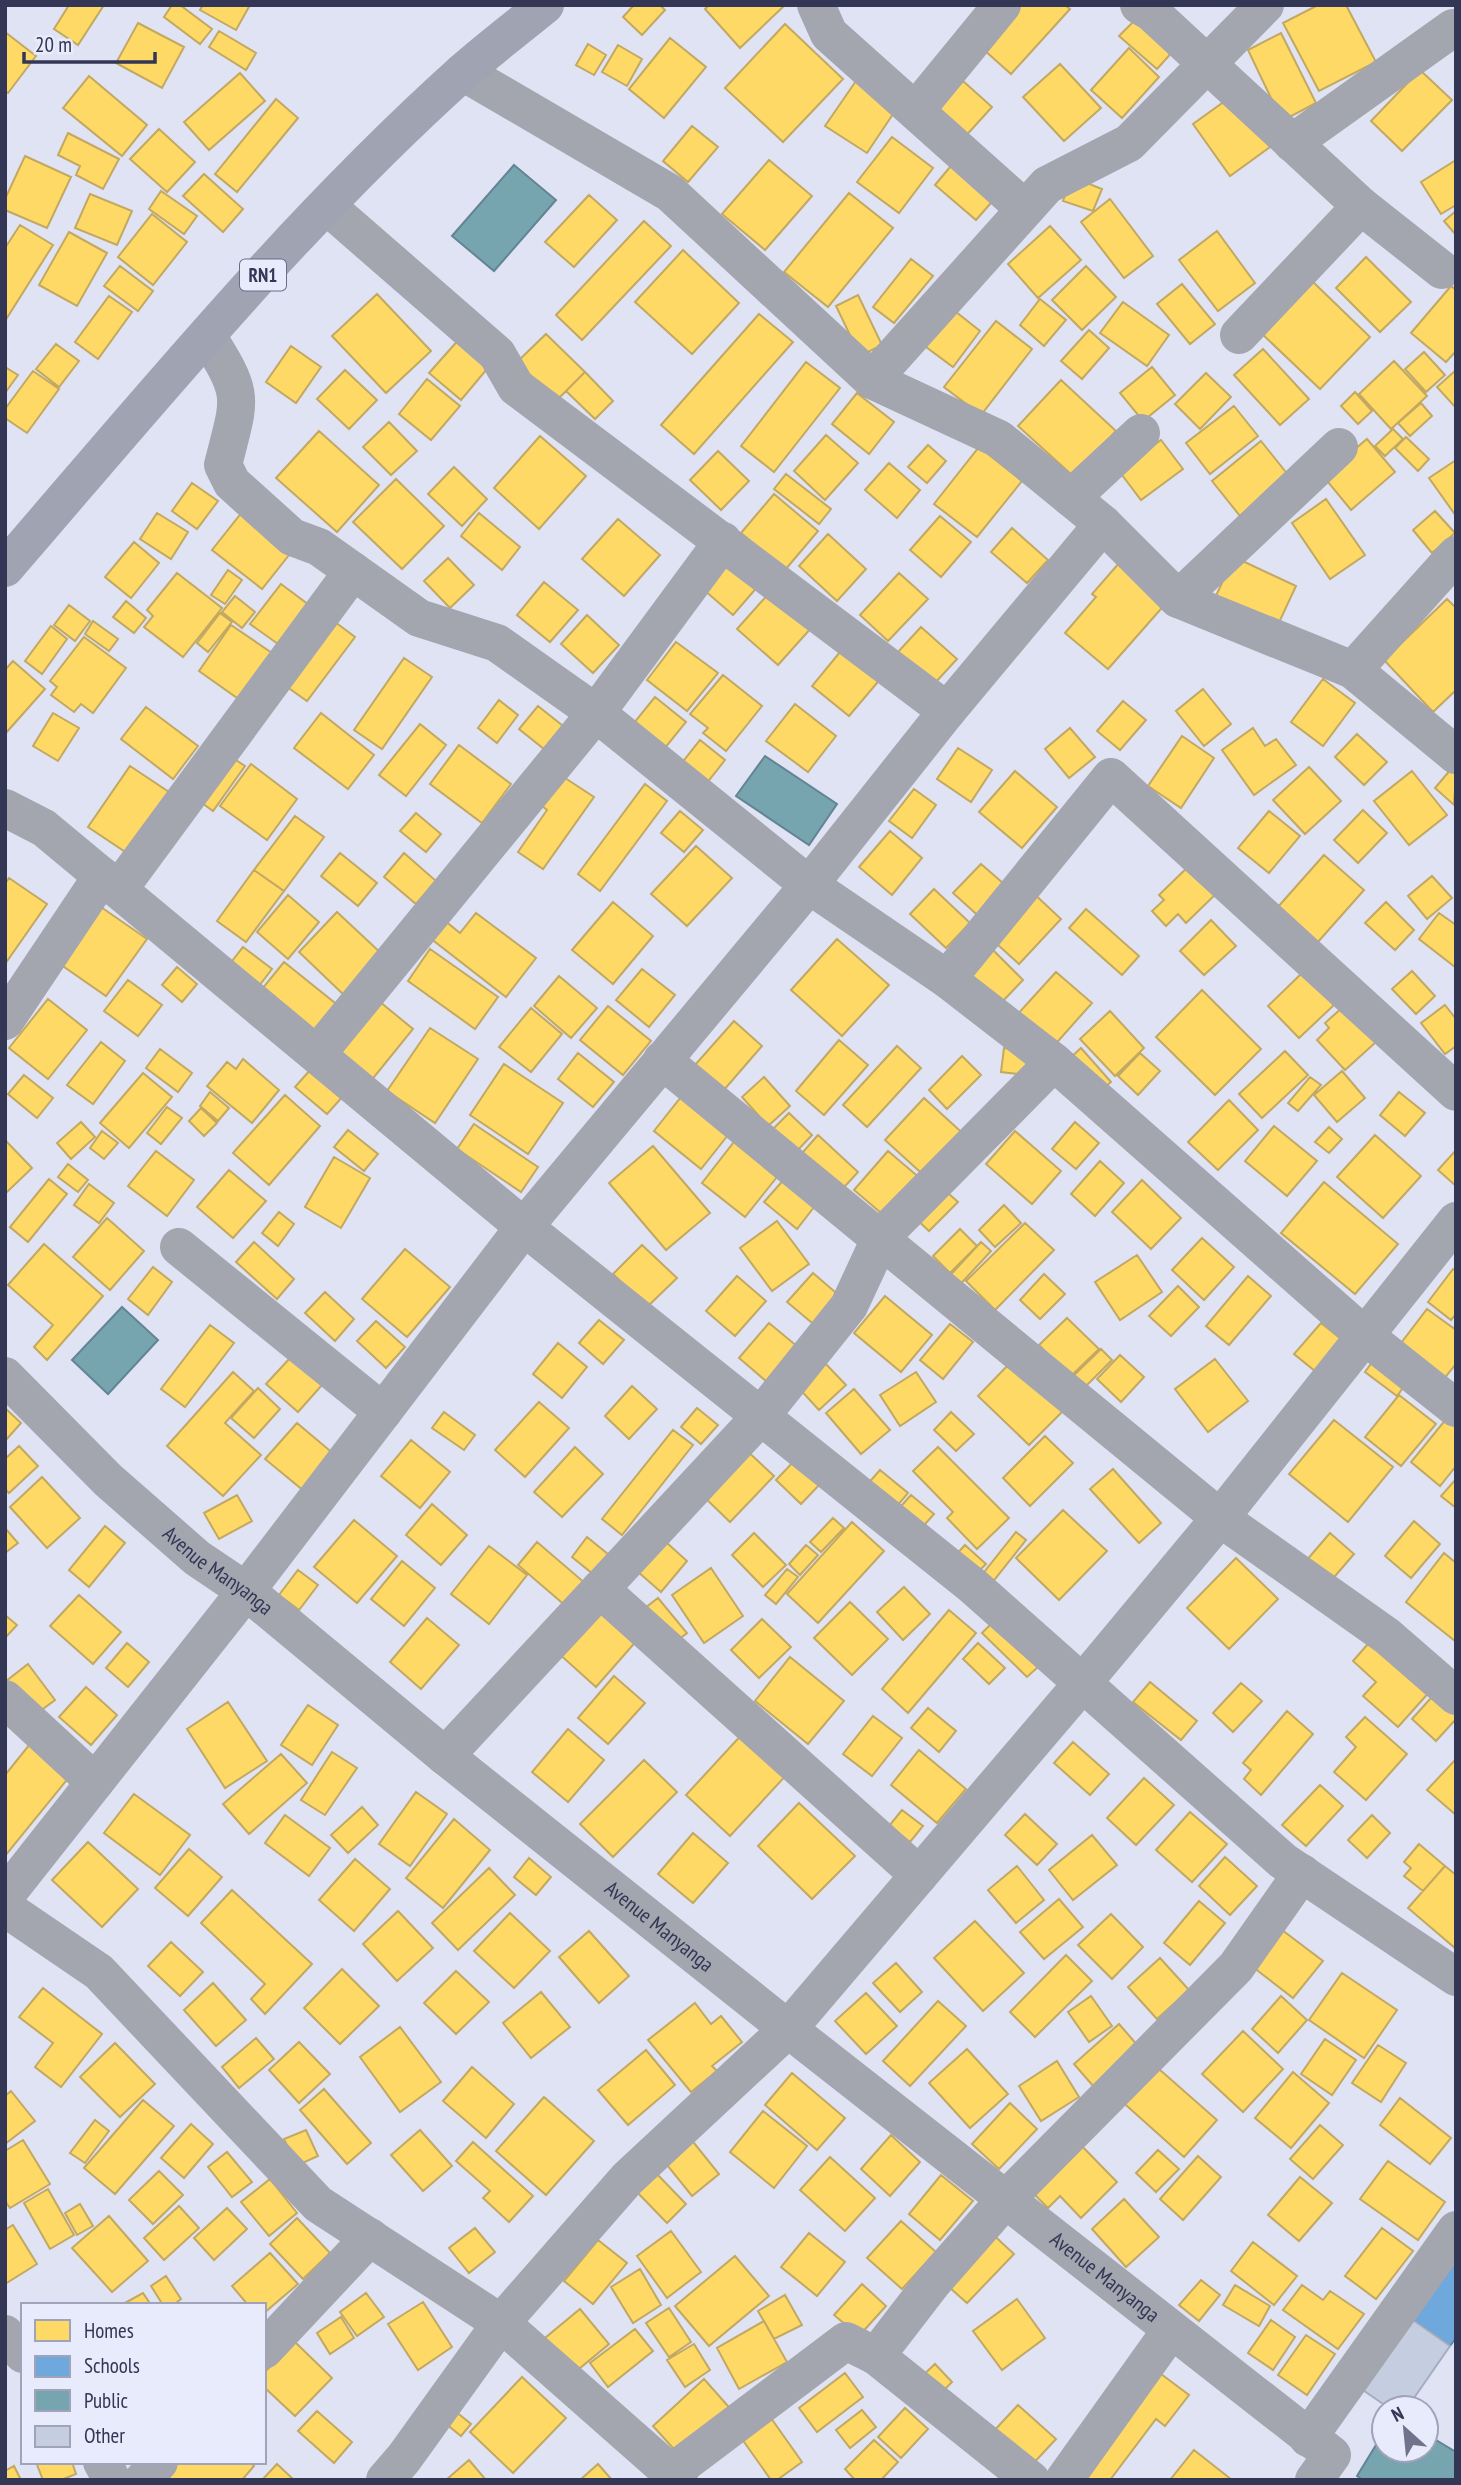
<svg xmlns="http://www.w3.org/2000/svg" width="1461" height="2485" font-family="'PT Sans Narrow',sans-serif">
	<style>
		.homes { fill: #ffd966; stroke: #c2a861; stroke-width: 2 }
		.schools { fill: #6fa8dc; stroke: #5d86b4; stroke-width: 2 }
		.public { fill: #76a5af; stroke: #628494; stroke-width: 2 }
		.building { fill: #c5cde0; stroke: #a4aec0; stroke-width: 2 }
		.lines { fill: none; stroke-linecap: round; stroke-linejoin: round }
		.minor { stroke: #a3a5af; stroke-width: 38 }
		.highway { stroke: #a0a3b1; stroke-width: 38 }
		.labels { text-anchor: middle; stroke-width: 7; stroke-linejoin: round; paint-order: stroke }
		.shield { fill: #e8ebfb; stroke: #696d87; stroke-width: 2 }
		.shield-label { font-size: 19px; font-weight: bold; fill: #333755 }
		.street-label { font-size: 21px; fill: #333755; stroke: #e8ebfb }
	</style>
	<rect width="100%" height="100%" fill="#dfe3f3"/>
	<path class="homes" d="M69,5H104L78,45L54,29Z
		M172,5H180L212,29L200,44L164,17Z
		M203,5H250L236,30L200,10Z
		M634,5H660L665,10L642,35L623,17Z
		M709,5H785L740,48L705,9Z
		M1006,5H1065L1070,9L1011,74L974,41Z
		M1318,5H1346L1376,62L1319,91L1283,23Z
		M1137,18L1174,50L1157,69L1119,36Z
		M138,23L184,47L162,88L116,63Z
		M785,24L843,79L783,142L725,88Z
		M219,31L256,53L246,70L209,47Z
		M5,32L36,56L8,93L5,91Z
		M1281,33L1316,103L1282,121L1248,50Z
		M670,38L706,67L664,118L629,89Z
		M588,44L606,55L594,75L576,65Z
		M618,45L642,59L627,86L602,72Z
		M1129,48L1159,77L1122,118L1091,90Z
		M1060,64L1101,108L1064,141L1023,97Z
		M1420,70L1452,100L1402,151L1371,121Z
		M240,73L265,101L209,150L184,122Z
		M89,76L147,125L122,156L63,108Z
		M858,78L899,105L867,153L825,126Z
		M963,81L992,107L962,140L933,113Z
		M1232,96L1270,147L1230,176L1193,124Z
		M276,99L298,118L237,192L215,174Z
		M692,126L718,147L688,182L663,161Z
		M159,129L195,162L167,192L130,159Z
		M68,133L119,159L103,189L76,175L80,166L58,155Z
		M892,137L933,168L899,213L857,182Z
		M25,156L71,177L47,228L5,210V199Z
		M769,160L812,196L765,250L722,214Z
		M1456,160V205L1441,214L1421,182Z
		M955,161L997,196L976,220L935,185Z
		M204,174L243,209L223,232L183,196Z
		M1072,177L1102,189L1093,211L1063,201Z
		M161,191L197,216L184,234L149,209Z
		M849,193L893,228L828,307L784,272Z
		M90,194L132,211L117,245L75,228Z
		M589,195L617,220L574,267L545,242Z
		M1110,199L1153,256L1124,278L1081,222Z
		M1456,211V235L1444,221Z
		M152,214L187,242L153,285L118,257Z
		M644,221L671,246L582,340L556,315Z
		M20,225L53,245L5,321V248Z
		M1050,226L1081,260L1038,298L1008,264Z
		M1217,231L1255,283L1218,311L1179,260Z
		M69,232L107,253L77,306L39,285Z
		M683,250L739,303L692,354L635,302Z
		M1366,257L1411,302L1380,332L1336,288Z
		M911,259L933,276L894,323L873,307Z
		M120,266L153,291L138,311L104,286Z
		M1086,266L1116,297L1082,330L1052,300Z
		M1311,280L1370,337L1320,389L1260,332Z
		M1182,284L1215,324L1190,344L1157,304Z
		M1451,286L1456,290V351L1446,362L1411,333Z
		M377,294L431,351L386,393L332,336Z
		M858,295L882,345L860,356L836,306Z
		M109,296L132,312L98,359L75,342Z
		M1040,299L1066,320L1044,346L1020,325Z
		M1123,302L1169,335L1147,366L1100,333Z
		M946,304L980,331L953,367L918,341Z
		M759,314L793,342L694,454L661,425Z
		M996,321L1032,349L981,415L944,387Z
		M1089,330L1109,348L1082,379L1061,361Z
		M546,334L585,372L556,401L517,362Z
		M461,337L492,363L461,400L429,373Z
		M56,344L79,361L59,387L36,369Z
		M291,346L321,367L296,403L266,382Z
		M1263,349L1309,399L1280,425L1234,375Z
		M1424,352L1445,375L1426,392L1405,369Z
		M1394,361L1427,396L1391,429L1359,394Z
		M806,362L840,388L774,472L741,446Z
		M5,367L18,375L5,393Z
		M1152,367L1175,395L1143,421L1120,393Z
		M345,370L377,400L349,429L317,399Z
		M1456,370V408L1437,387Z
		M33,371L59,389L27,433L5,418V409Z
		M585,372L613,401L595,419L566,391Z
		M1206,373L1231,397L1200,429L1175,404Z
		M427,379L460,406L431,440L399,414Z
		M1061,380L1116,431L1073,476L1018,426Z
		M1355,392L1372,411L1358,424L1341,406Z
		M857,393L894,422L869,454L832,424Z
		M1421,403L1432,416L1410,436L1398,423Z
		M1234,406L1258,436L1210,474L1186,443Z
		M389,422L417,451L391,475L363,447Z
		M1393,429L1403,439L1385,456L1375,446Z
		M319,431L379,485L337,532L276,478Z
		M826,435L858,463L825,500L794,471Z
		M540,436L586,476L539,529L494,488Z
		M1406,437L1429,459L1418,471L1395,448Z
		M1367,439L1395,472L1351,510L1323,476Z
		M1161,440L1183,469L1141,500L1119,471Z
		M1261,441L1289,476L1240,516L1212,481Z
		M928,445L946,461L927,483L908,467Z
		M979,447L1022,481L977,537L934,504Z
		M718,451L749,481L721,510L690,480Z
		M1456,460V516L1429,478Z
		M889,463L920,490L897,518L865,490Z
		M454,467L487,499L462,526L428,494Z
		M786,474L831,509L819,524L774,489Z
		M396,479L444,526L402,569L353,522Z
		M192,483L218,501L197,529L172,511Z
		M774,494L818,531L785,570L741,533Z
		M1326,499L1365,555L1330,579L1292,523Z
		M243,511L293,550L262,589L212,550Z
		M1435,511L1455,533L1432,553L1413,530Z
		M157,513L188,532L171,559L140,539Z
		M479,513L520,547L502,570L461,536Z
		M940,516L971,542L941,577L910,550Z
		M618,519L660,555L624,596L582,559Z
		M1012,528L1048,560L1027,583L991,552Z
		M828,534L866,569L837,601L799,566Z
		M134,542L159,563L131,598L105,577Z
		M1234,557L1296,586L1276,629L1214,600Z
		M448,558L474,585L450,608L424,581Z
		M730,561L759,585L733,615L704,590Z
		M1120,562L1167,602L1108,669L1065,633L1096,597L1092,594Z
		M228,570L242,580L225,604L211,595Z
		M177,573L222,608L183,657L144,627L153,616L147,610Z
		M899,573L928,599L888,641L860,615Z
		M544,582L578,610L550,642L517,615Z
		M281,584L309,605L278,644L250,624Z
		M771,591L812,627L778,665L737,629Z
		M235,596L255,612L242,628L222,612Z
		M1447,599L1456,608V690L1433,712L1384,660Z
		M126,601L146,618L134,633L113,617Z
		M69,605L90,621L75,641L54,625Z
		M220,613L232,622L208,652L197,643Z
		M587,615L619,645L593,673L561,644Z
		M331,619L355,637L307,701L283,684Z
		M93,621L118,639L109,651L85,634Z
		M231,625L272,653L240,700L199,671Z
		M51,626L67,639L42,674L25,661Z
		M921,627L957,659L934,684L898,652Z
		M84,637L126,668L93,713L81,704L74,712L51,695L57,687L50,681Z
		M676,642L718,673L687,711L647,680Z
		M845,646L882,677L849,716L812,686Z
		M404,658L432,677L382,749L354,730Z
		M13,661L45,689L5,734V670Z
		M723,675L762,706L726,751L703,733L708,728L690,714Z
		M1323,679L1355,703L1323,746L1291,722Z
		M1203,689L1231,724L1204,746L1176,711Z
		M655,697L686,722L660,754L629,729Z
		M499,700L518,715L497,743L478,728Z
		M1123,701L1146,720L1120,750L1097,731Z
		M795,704L836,736L808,772L766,741Z
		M538,706L568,730L549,753L519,729Z
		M146,707L198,746L173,779L121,739Z
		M53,713L79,728L58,761L33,746Z
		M321,713L374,755L348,789L294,748Z
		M420,724L446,745L406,796L379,775Z
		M1070,728L1095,757L1069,778L1045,749Z
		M1253,728L1265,746L1276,739L1296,765L1254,795L1222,750Z
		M1357,734L1387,762L1364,785L1335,757Z
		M1182,736L1214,758L1181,808L1148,786Z
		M700,740L725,760L706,784L681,764Z
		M459,745L511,784L482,823L430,784Z
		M958,748L992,770L971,802L937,779Z
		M225,753L245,766L213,811L194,797Z
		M251,764L297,799L267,840L220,806Z
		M130,766L172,794L130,855L88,827Z
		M1309,767L1341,801L1305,834L1273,800Z
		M1452,768L1456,772L1454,805L1435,788Z
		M1015,771L1057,807L1022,848L979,812Z
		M1412,771L1447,815L1409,845L1374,801Z
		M562,776L594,797L543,869L518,852L547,810L541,805Z
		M645,784L667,801L600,891L578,874Z
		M914,789L936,805L912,838L889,821Z
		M1363,810L1387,833L1358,863L1334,840Z
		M680,811L703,830L684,852L661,833Z
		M1269,811L1300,836L1269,873L1238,848Z
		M416,813L441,834L426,852L400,831Z
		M295,816L324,837L284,891L254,870Z
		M890,831L922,858L892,895L859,867Z
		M696,846L732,878L687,926L651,894Z
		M340,853L377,883L358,906L321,876Z
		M404,853L436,881L416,904L384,877Z
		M1324,855L1364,890L1317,943L1277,908Z
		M1195,860L1222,888L1186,923L1178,914L1166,926L1152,911L1164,900L1159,895Z
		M981,864L1011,890L983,920L953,893Z
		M254,870L284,891L246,942L217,921Z
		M1432,876L1452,898L1427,919L1408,896Z
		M9,878L47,904L5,964V884Z
		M934,889L970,923L946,948L910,914Z
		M1030,890L1061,919L1019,964L987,935Z
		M288,895L319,922L288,959L257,932Z
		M613,902L653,936L613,984L572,950Z
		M1386,902L1414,930L1395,950L1365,923Z
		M98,905L147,939L106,996L57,962Z
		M1086,909L1139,956L1122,975L1069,928Z
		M337,912L383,955L345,996L299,952Z
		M476,913L536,958L506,997L430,938L444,920L460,933Z
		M1439,913L1456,925L1455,967L1419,939Z
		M1211,920L1236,946L1204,975L1180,951Z
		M837,939L889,985L842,1036L791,990Z
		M243,947L272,969L255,991L226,969Z
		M990,947L1023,980L1000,1004L967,971Z
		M430,949L498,997L475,1029L408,981Z
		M284,962L340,1007L318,1034L262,989Z
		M177,967L197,984L182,1002L162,985Z
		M642,969L675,995L649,1027L616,1000Z
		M1412,971L1435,996L1416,1014L1392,989Z
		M1056,972L1092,1003L1051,1049L1015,1017Z
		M1303,972L1334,1005L1299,1038L1268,1006Z
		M559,976L597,1008L571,1038L534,1006Z
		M128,980L162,1005L138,1036L104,1011Z
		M1202,990L1261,1049L1215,1095L1156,1037Z
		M374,997L413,1029L370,1082L331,1051Z
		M48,999L87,1030L48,1079L9,1048Z
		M1445,1005L1456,1019V1046L1445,1054L1421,1023Z
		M608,1006L651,1041L623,1075L580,1040Z
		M1343,1007L1376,1042L1345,1070L1317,1040L1329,1028L1325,1023Z
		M531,1008L562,1034L531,1072L499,1047Z
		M1110,1011L1144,1048L1115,1076L1080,1039Z
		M734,1021L762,1046L723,1091L695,1065Z
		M430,1028L478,1059L435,1123L387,1091Z
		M839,1040L868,1065L824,1115L796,1091Z
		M101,1042L125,1061L93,1104L67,1085Z
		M897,1046L921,1068L867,1127L843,1105Z
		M1004,1048L1037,1052L1035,1076L1001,1072Z
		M1081,1048L1111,1082L1099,1092L1069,1059Z
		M160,1049L192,1073L178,1092L146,1068Z
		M1285,1051L1308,1075L1262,1118L1239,1094Z
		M578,1053L614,1082L593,1107L558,1079Z
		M1140,1053L1160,1071L1138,1095L1118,1076Z
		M962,1056L981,1075L947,1109L929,1090Z
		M243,1059L279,1090L252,1123L207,1086L227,1062L236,1069Z
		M504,1064L563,1103L528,1154L470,1115Z
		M312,1068L344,1095L327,1114L295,1087Z
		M1342,1071L1365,1098L1337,1122L1314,1095Z
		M143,1073L172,1097L129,1148L100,1123Z
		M24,1075L53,1098L37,1118L8,1094Z
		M764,1077L790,1106L768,1126L742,1097Z
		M1310,1077L1321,1085L1298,1111L1288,1103Z
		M210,1092L229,1108L218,1121L200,1106Z
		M685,1092L732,1130L701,1169L654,1131Z
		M1399,1092L1425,1113L1405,1136L1380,1115Z
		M285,1095L320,1126L269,1185L233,1153Z
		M924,1098L968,1138L929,1180L885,1140Z
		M1229,1100L1258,1130L1218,1170L1188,1142Z
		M167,1107L182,1118L161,1144L147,1133Z
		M201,1108L217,1123L204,1136L189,1121Z
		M789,1113L812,1135L794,1154L770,1132Z
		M81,1122L95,1137L71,1159L57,1143Z
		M1075,1122L1099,1143L1076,1169L1052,1149Z
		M474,1124L538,1167L521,1192L457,1149Z
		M1274,1126L1317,1161L1287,1196L1245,1161Z
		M1329,1127L1342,1139L1329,1153L1315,1142Z
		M348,1130L378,1154L364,1171L334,1147Z
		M102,1131L118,1143L104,1159L90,1148Z
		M1015,1131L1061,1171L1032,1204L986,1164Z
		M818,1135L858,1172L836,1196L796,1160Z
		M1375,1135L1421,1176L1383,1218L1337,1177Z
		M737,1138L781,1172L745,1217L702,1183Z
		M5,1140L32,1168L7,1192L5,1189Z
		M653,1146L710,1213L666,1250L609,1183Z
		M1456,1150V1186L1438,1170Z
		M156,1151L194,1180L167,1216L128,1186Z
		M888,1151L921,1179L887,1218L854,1190Z
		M334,1157L370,1178L341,1228L305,1207Z
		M1100,1161L1124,1183L1095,1216L1071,1194Z
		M68,1164L88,1180L78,1192L58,1177Z
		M229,1170L266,1201L233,1238L197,1207Z
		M787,1176L818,1202L797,1229L764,1202Z
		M49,1179L67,1194L28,1242L10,1227Z
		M1142,1180L1181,1218L1151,1249L1112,1212Z
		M1324,1182L1398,1244L1355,1294L1281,1233Z
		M89,1184L114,1203L99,1223L74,1205Z
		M938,1184L958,1202L929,1231L910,1213Z
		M1004,1205L1021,1223L995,1247L979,1230Z
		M279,1212L294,1224L278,1246L262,1233Z
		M107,1218L144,1251L110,1290L73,1257Z
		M777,1221L809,1264L772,1291L740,1248Z
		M1025,1223L1054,1250L995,1310L966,1281Z
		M960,1229L977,1246L950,1273L933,1256Z
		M1202,1238L1234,1267L1204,1300L1172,1270Z
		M254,1242L294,1279L277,1299L236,1262Z
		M981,1242L991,1251L953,1292L943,1283Z
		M44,1244L103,1296L47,1360L34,1347L53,1325L8,1285Z
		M642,1245L677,1278L647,1307L613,1274Z
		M405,1249L450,1287L407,1337L362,1299Z
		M1137,1255L1162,1292L1120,1320L1095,1282Z
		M153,1267L172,1282L148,1315L128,1299Z
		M1453,1269L1456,1271V1314L1451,1320L1428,1302Z
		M813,1273L842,1298L817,1327L787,1302Z
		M1044,1274L1065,1294L1040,1319L1020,1300Z
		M737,1276L766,1301L735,1336L706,1311Z
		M1248,1276L1271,1296L1229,1345L1206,1326Z
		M1178,1286L1199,1307L1171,1336L1149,1316Z
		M325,1292L354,1319L335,1341L305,1313Z
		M885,1296L932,1335L901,1372L854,1333Z
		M1427,1309L1456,1330V1364L1443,1380L1398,1347Z
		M1067,1318L1099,1349L1070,1377L1039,1345Z
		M599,1320L624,1340L603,1364L579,1343Z
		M376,1321L405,1347L386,1368L357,1341Z
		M769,1323L804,1352L773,1387L739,1358Z
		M1321,1323L1341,1339L1315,1371L1294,1354Z
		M950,1324L973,1342L943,1379L920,1360Z
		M210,1325L234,1343L185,1407L161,1389Z
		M558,1343L587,1367L562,1398L533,1374Z
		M1101,1349L1112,1360L1082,1390L1071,1378Z
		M1378,1354L1410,1378L1397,1396L1365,1372Z
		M1120,1355L1144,1377L1121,1402L1097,1379Z
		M291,1357L322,1385L298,1412L266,1384Z
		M1215,1359L1248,1401L1208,1432L1175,1389Z
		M822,1360L846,1385L819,1410L796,1385Z
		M1012,1361L1063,1411L1029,1445L978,1396Z
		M233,1372L254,1391L225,1423L261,1455L223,1496L167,1446Z
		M916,1372L936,1402L900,1426L880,1395Z
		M632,1386L657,1409L629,1439L605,1416Z
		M258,1388L280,1409L254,1438L231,1418Z
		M854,1389L890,1430L861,1454L826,1413Z
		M1399,1395L1436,1424L1401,1466L1365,1437Z
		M539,1402L569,1428L525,1477L495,1450Z
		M5,1408L21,1423L5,1441Z
		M697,1408L718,1425L701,1444L681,1427Z
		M444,1412L475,1435L464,1450L432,1428Z
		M951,1412L974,1434L956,1451L934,1430Z
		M1447,1418L1456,1426V1466L1440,1486L1411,1462Z
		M1334,1420L1393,1467L1348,1522L1289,1474Z
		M297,1423L335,1455L304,1491L265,1459Z
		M673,1430L693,1445L622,1535L602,1519Z
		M1045,1436L1073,1463L1030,1506L1003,1478Z
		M411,1440L450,1472L420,1508L381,1476Z
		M19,1446L38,1466L9,1493L5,1489V1459Z
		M575,1447L603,1474L562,1517L534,1492Z
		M938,1447L1009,1518L977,1549L947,1518L953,1512L913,1471Z
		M744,1448L774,1476L730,1522L701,1494Z
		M797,1458L822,1482L801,1504L776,1480Z
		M1113,1469L1161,1523L1139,1543L1090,1489Z
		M880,1470L908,1493L892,1512L865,1487Z
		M42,1477L80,1518L47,1548L10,1507Z
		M1456,1479V1508L1441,1496Z
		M237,1495L252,1521L219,1539L204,1513Z
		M911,1495L934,1514L918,1532L895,1513Z
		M432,1504L467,1535L441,1565L406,1535Z
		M1063,1510L1107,1551L1059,1600L1016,1558Z
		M833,1518L844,1528L821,1552L810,1542Z
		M354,1520L397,1556L357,1603L314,1567Z
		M1414,1521L1440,1544L1411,1578L1385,1556Z
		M852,1522L884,1551L818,1623L787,1594Z
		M105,1526L125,1543L89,1587L69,1570Z
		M5,1528L18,1543L5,1553Z
		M1016,1532L1026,1540L991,1584L981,1576Z
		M656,1533L687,1561L661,1592L629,1564Z
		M754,1533L786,1565L763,1587L732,1555Z
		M1330,1533L1354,1554L1330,1582L1306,1561Z
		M587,1537L609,1555L593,1574L572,1557Z
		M537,1542L586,1584L567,1607L518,1565Z
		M806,1545L818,1555L800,1575L789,1564Z
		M965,1545L986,1564L973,1577L952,1559Z
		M489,1546L527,1575L489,1624L451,1594Z
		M1444,1553L1456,1563L1455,1641L1406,1602Z
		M1236,1558L1278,1599L1229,1649L1187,1608Z
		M402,1561L435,1588L404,1626L371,1599Z
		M711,1568L743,1616L704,1643L672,1595Z
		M787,1569L798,1577L776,1604L765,1595Z
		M298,1570L318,1585L299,1610L279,1595Z
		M904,1587L930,1614L903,1640L877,1612Z
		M79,1595L121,1632L93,1664L50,1626Z
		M658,1598L687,1633L669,1647L640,1612Z
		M850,1602L888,1639L852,1675L814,1638Z
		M599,1604L639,1638L596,1687L557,1652Z
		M949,1610L976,1633L908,1713L882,1689Z
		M5,1615L17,1625L5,1638Z
		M427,1618L459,1645L421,1689L390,1662Z
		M762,1619L791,1647L759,1678L731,1650Z
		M993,1622L1038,1667L1027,1677L982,1633Z
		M1374,1637L1432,1689L1398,1727L1363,1696L1376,1682L1353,1661Z
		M127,1643L149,1662L128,1687L106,1668Z
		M978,1643L1005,1668L989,1684L963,1659Z
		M790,1657L844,1701L808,1744L755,1701Z
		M28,1664L55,1700L32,1717L5,1682Z
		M614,1676L645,1703L608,1744L578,1718Z
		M1150,1682L1197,1721L1181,1740L1133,1702Z
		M1241,1683L1262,1701L1233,1732L1213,1713Z
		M86,1687L117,1715L91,1745L59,1717Z
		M1440,1688L1456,1702V1719L1436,1741L1412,1719Z
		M228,1702L267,1761L225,1788L187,1729Z
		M308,1705L338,1725L312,1765L281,1745Z
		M928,1708L956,1731L939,1752L911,1728Z
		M1287,1711L1313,1734L1261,1795L1244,1779L1251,1770L1243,1763Z
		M873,1716L902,1738L872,1776L843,1754Z
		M1365,1717L1407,1754L1366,1800L1334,1772L1356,1747L1346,1737Z
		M568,1729L604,1760L568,1802L532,1772Z
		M746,1730L790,1771L730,1836L686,1795Z
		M1073,1742L1109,1774L1090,1795L1054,1763Z
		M30,1744L70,1776L5,1856V1775Z
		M919,1750L966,1789L937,1823L891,1785Z
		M332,1752L357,1768L325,1815L301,1800Z
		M281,1754L307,1783L249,1834L223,1804Z
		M1456,1759V1815L1427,1790Z
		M644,1760L677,1792L613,1857L580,1824Z
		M1144,1778L1174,1805L1136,1845L1107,1818Z
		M1320,1785L1343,1806L1306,1846L1282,1825Z
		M416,1792L447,1814L410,1866L379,1844Z
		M134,1794L190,1835L160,1875L104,1833Z
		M799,1803L855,1856L812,1899L758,1846Z
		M362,1807L378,1825L348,1853L331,1835Z
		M902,1810L923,1826L910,1842L889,1826Z
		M1190,1812L1227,1844L1192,1882L1156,1850Z
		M1025,1814L1057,1844L1037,1865L1005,1835Z
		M285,1815L330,1848L309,1876L265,1843Z
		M1372,1815L1390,1833L1367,1858L1348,1840Z
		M454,1819L490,1850L443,1908L406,1878Z
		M693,1833L728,1863L693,1903L658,1874Z
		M1092,1835L1117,1865L1073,1900L1049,1870Z
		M88,1842L138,1889L102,1927L52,1880Z
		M1419,1844L1445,1866L1423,1891L1404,1876L1411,1868L1404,1862Z
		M189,1849L222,1877L188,1916L155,1888Z
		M1225,1857L1257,1886L1230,1915L1199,1886Z
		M529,1858L551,1877L536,1895L514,1877Z
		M355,1859L390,1889L354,1931L319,1900Z
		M1017,1866L1044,1900L1016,1923L988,1890Z
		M1445,1866L1456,1875L1455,1948L1408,1908Z
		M489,1868L515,1895L458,1950L432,1923Z
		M232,1890L312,1964L265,2014L251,1999L265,1984L201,1923Z
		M1059,1899L1083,1927L1044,1959L1020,1932Z
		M1199,1901L1225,1923L1190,1965L1164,1943Z
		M398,1911L433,1948L397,1981L363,1944Z
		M510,1913L550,1951L514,1988L474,1951Z
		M1111,1914L1143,1947L1112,1979L1078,1945Z
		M975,1921L1024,1973L983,2011L934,1958Z
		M1282,1930L1323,1961L1293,1998L1253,1967Z
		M589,1931L629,1976L599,2003L559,1957Z
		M171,1942L203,1972L180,1996L148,1966Z
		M1066,1955L1092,1981L1035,2037L1010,2012Z
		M1160,1958L1189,1990L1157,2019L1128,1987Z
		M896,1963L922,1992L900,2012L873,1983Z
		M342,1969L379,2006L340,2044L304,2008Z
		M456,1971L489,2002L456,2034L424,2003Z
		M1342,1973L1397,2010L1364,2058L1309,2020Z
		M213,1983L246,2020L216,2046L184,2010Z
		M43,1988L102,2034L61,2087L35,2067L53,2043L19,2017Z
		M541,1992L570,2027L531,2058L503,2023Z
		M866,1993L897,2026L866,2054L835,2021Z
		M1091,1996L1112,2026L1089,2042L1068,2012Z
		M1281,1996L1307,2020L1278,2053L1252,2029Z
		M938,2001L966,2026L910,2086L883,2061Z
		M695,2003L711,2024L721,2016L742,2042L712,2066L717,2071L691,2092L648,2040Z
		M1119,2024L1139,2047L1094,2087L1074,2064Z
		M400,2027L441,2082L400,2112L360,2057Z
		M1243,2031L1283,2069L1243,2112L1202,2074Z
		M256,2038L274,2059L239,2088L222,2067Z
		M1325,2039L1356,2060L1332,2095L1301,2074Z
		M299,2042L330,2074L299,2103L269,2070Z
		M115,2043L155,2084L120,2117L80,2077Z
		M1378,2045L1406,2063L1381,2102L1352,2083Z
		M967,2049L1008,2094L970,2128L929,2083Z
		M646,2050L675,2085L628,2125L598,2090Z
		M1057,2061L1079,2097L1041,2121L1019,2086Z
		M1151,2062L1217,2120L1184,2157L1118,2098Z
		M472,2067L514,2104L486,2138L443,2101Z
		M1293,2072L1329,2103L1291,2148L1255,2118Z
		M792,2073L845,2118L817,2150L765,2105Z
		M324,2089L371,2143L347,2164L300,2110Z
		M11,2091L35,2121L5,2144V2096Z
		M544,2097L594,2141L546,2195L496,2151Z
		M1400,2098L1451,2138L1430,2164L1380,2125Z
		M143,2100L174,2126L115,2194L84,2168Z
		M1010,2103L1037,2129L999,2169L972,2144Z
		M763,2111L807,2146L774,2188L730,2152Z
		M95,2120L109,2131L85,2163L70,2153Z
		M191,2124L213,2144L184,2178L161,2158Z
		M1320,2125L1343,2145L1313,2179L1290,2159Z
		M306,2130L318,2156L296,2166L284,2139Z
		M420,2130L452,2166L423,2191L391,2155Z
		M891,2135L920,2162L890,2196L861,2169Z
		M1073,2137L1117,2182L1081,2218L1060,2196L1048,2208L1025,2185Z
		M690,2138L719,2174L692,2196L663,2160Z
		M23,2140L50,2184L10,2208L5,2201V2151Z
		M473,2142L533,2196L509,2222L483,2198L490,2191L456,2161Z
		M1158,2150L1179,2169L1156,2192L1136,2173Z
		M227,2152L252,2182L232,2197L208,2167Z
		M1198,2156L1221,2177L1183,2220L1160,2199Z
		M830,2157L875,2198L845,2231L800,2190Z
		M1388,2161L1445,2202L1418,2240L1360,2199Z
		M159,2171L183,2195L153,2224L129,2200Z
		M654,2171L686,2204L667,2223L635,2190Z
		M941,2175L973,2201L940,2240L909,2214Z
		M1300,2177L1332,2203L1299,2241L1268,2215Z
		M270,2179L297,2213L269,2236L241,2202Z
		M48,2189L74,2235L50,2249L24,2203Z
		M1124,2199L1159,2237L1126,2267L1092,2229Z
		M80,2204L93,2226L77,2235L65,2213Z
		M179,2206L199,2228L164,2260L144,2238Z
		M227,2208L247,2229L214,2260L194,2238Z
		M109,2216L148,2261L112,2292L72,2248Z
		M297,2218L330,2253L303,2279L270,2244Z
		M901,2221L936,2252L902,2289L867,2258Z
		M13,2225L37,2264L5,2284V2230Z
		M475,2228L495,2252L469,2273L449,2248Z
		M1382,2228L1413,2251L1376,2299L1345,2276Z
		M987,2229L1014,2254L967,2303L940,2279Z
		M671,2231L701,2272L667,2298L637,2256Z
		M809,2233L845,2262L817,2296L781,2267Z
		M598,2240L627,2263L593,2304L564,2281Z
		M1253,2242L1297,2276L1274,2305L1231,2271Z
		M270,2253L298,2284L264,2313V2305H248L232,2286Z
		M735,2256L769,2296L709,2346L675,2306Z
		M640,2269L661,2305L633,2323L611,2287Z
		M166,2276L181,2299L173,2305H163L151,2286Z
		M1201,2280L1220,2295L1199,2321L1179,2305Z
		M862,2284L886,2306L859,2336L834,2315Z
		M1235,2285L1270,2306L1259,2326L1223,2305Z
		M1302,2285L1323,2300L1330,2291L1364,2314L1338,2349L1283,2310Z
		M143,2293L151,2305L123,2304Z
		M366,2293L384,2317L357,2336L340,2312Z
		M785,2295L802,2325L774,2339L758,2311Z
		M1017,2299L1045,2338L1002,2370L973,2331Z
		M423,2302L452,2347L418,2370L388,2324Z
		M669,2308L691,2342L669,2357L646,2323Z
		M580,2309L609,2344L574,2373L545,2338Z
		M341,2317L354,2338L330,2354L317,2333Z
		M1271,2320L1295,2337L1273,2370L1248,2353Z
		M764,2321L787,2362L739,2389L717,2348Z
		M635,2329L653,2351L608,2387L590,2363Z
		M1306,2335L1335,2354L1307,2395L1278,2375Z
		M294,2341L332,2378L295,2416L264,2387V2373Z
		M694,2344L710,2370L685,2387L667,2360Z
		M935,2364L952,2382L937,2397L919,2379Z
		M1157,2371L1189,2395L1165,2426L1156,2419L1110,2480H1079Z
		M845,2373L863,2397L817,2432L799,2408Z
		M522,2377L566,2418L513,2473L470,2432Z
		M704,2379L735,2414L683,2459L653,2426Z
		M1018,2405L1056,2439L1030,2467L992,2433Z
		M905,2408L928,2429L901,2458L878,2437Z
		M862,2410L876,2427L850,2448L836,2430Z
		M317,2411L352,2442L334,2463L298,2431Z
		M455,2411L471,2424L461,2436L445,2423Z
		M766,2411L802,2462L777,2480H771L737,2432Z
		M874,2440L898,2462L881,2480H855L845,2469Z
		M1194,2450L1232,2480H1170Z
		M469,2460L486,2480H446Z
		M36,2462H72L76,2474L61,2480H43Z
		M177,2462H250L254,2466L242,2480H161Z
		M277,2464L294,2480H262Z
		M598,2464L612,2480H580Z
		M14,2466L21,2480H5V2471Z"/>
	<path class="schools" d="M1456,2252V2338L1450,2346L1410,2318Z"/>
	<path class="public" d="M514,165L556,200L494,271L452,236Z
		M765,756L837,804L809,845L736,796Z
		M122,1307L158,1340L108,1394L72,1360Z
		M1426,2434L1456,2452V2480H1363L1357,2476L1379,2440L1384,2443V2450H1396L1405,2455L1408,2450H1426Z"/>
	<path class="building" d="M1410,2318L1450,2346L1407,2408H1389L1360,2388Z"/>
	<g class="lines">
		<g class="minor">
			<path d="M816,5L829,34L1025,209"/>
			<path d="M1139,5L1151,12L1361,206L1442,270"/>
			<path d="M463,72L670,193L872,380L999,439L1103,524L1178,599L1353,670L1456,755"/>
			<path d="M916,110L1002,5"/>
			<path d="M1292,143L1453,28"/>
			<path d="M327,206L497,354L516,387L947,711"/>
			<path d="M1239,335L1361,206"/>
			<path d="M207,336C246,397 240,397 223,465L232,483L292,537L319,547L419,618L497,643L596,713L809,885L947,979L1054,1062L1365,1336L1456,1408"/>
			<path d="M872,380L1047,185L1129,143L1265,5"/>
			<path d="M1071,498L1141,433"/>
			<path d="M1178,599L1339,447"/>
			<path d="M1353,670L1456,555"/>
			<path d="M5,808L44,828L524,1227L973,1586L1283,1861L1456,1977"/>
			<path d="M119,889L353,571"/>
			<path d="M947,979L1111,777L1456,1092"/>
			<path d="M5,1021L102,876"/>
			<path d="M317,1054L596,713L723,541"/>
			<path d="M662,1060L1220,1518L1387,1636L1456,1696"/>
			<path d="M179,1247L383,1412"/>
			<path id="s1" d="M5,1376L108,1480L197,1558L246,1591L445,1756L788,2029L1332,2455L1314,2480"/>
			<path d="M600,1589L919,1875"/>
			<path d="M5,1699L95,1782"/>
			<path d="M445,1756L761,1416L849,1306L881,1237L1054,1062"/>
			<path d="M5,1896L246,1591L524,1227L809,885L947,711L1103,524"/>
			<path d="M5,1908L99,1972L318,2204L501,2323L679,2480"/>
			<path d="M5,2334L23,2354"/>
			<path d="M264,2350L370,2237"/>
			<path d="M1308,2438L1456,2230"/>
			<path d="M102,2462L112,2480"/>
			<path d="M671,2473L846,2341L876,2356"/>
			<path d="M143,2480L159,2462"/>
			<path d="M385,2480L404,2458L501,2323L627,2179L788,2029L1081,1685L1220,1518L1456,1221"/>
			<path d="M1031,2480L876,2356L933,2282L1005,2200L1236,1967L1302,1873"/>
			<path d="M1064,2480L1171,2330"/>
		</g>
		<path class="highway" d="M5,568C152,398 296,222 463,72C489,49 518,27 545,5"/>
	</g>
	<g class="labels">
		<rect class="shield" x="240" y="259.5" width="46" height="31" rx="5"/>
		<g class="shield-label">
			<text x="263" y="282">RN1</text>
		</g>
		<g class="street-label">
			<text dy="7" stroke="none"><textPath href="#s1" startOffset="289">Avenue Manyanga</textPath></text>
			<text dy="7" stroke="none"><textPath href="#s1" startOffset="856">Avenue Manyanga</textPath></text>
			<text dy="7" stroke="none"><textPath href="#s1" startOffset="1423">Avenue Manyanga</textPath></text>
		</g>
	</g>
	<rect width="1461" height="2485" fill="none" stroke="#333755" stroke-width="14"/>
	<rect x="21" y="2303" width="245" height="161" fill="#e8ebfb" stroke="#a0a3b9" stroke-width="2"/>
	<rect x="35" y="2320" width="35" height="21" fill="#ffd966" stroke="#a0a3b9" stroke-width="2"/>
	<text x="84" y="2338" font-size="21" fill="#333755">Homes</text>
	<rect x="35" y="2356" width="35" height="21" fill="#6fa8dc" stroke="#a0a3b9" stroke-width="2"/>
	<text x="84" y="2373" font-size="21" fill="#333755">Schools</text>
	<rect x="35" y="2390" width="35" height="21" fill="#76a5af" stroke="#a0a3b9" stroke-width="2"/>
	<text x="84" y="2408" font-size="21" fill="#333755">Public</text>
	<rect x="35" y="2426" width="35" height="21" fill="#c5cde0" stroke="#a0a3b9" stroke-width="2"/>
	<text x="84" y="2443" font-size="21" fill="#333755">Other</text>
	<g transform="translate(1405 2429) rotate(333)"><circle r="33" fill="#e8ebfb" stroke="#a0a3b9" stroke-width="2"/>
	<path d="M0-5L12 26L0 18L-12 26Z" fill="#6f738c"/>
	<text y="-10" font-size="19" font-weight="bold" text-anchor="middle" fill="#333755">N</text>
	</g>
	<path d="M24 52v10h131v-10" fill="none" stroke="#333755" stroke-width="3.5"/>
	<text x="35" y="52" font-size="21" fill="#333755" stroke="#e8ebfb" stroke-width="5" paint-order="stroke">20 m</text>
</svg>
